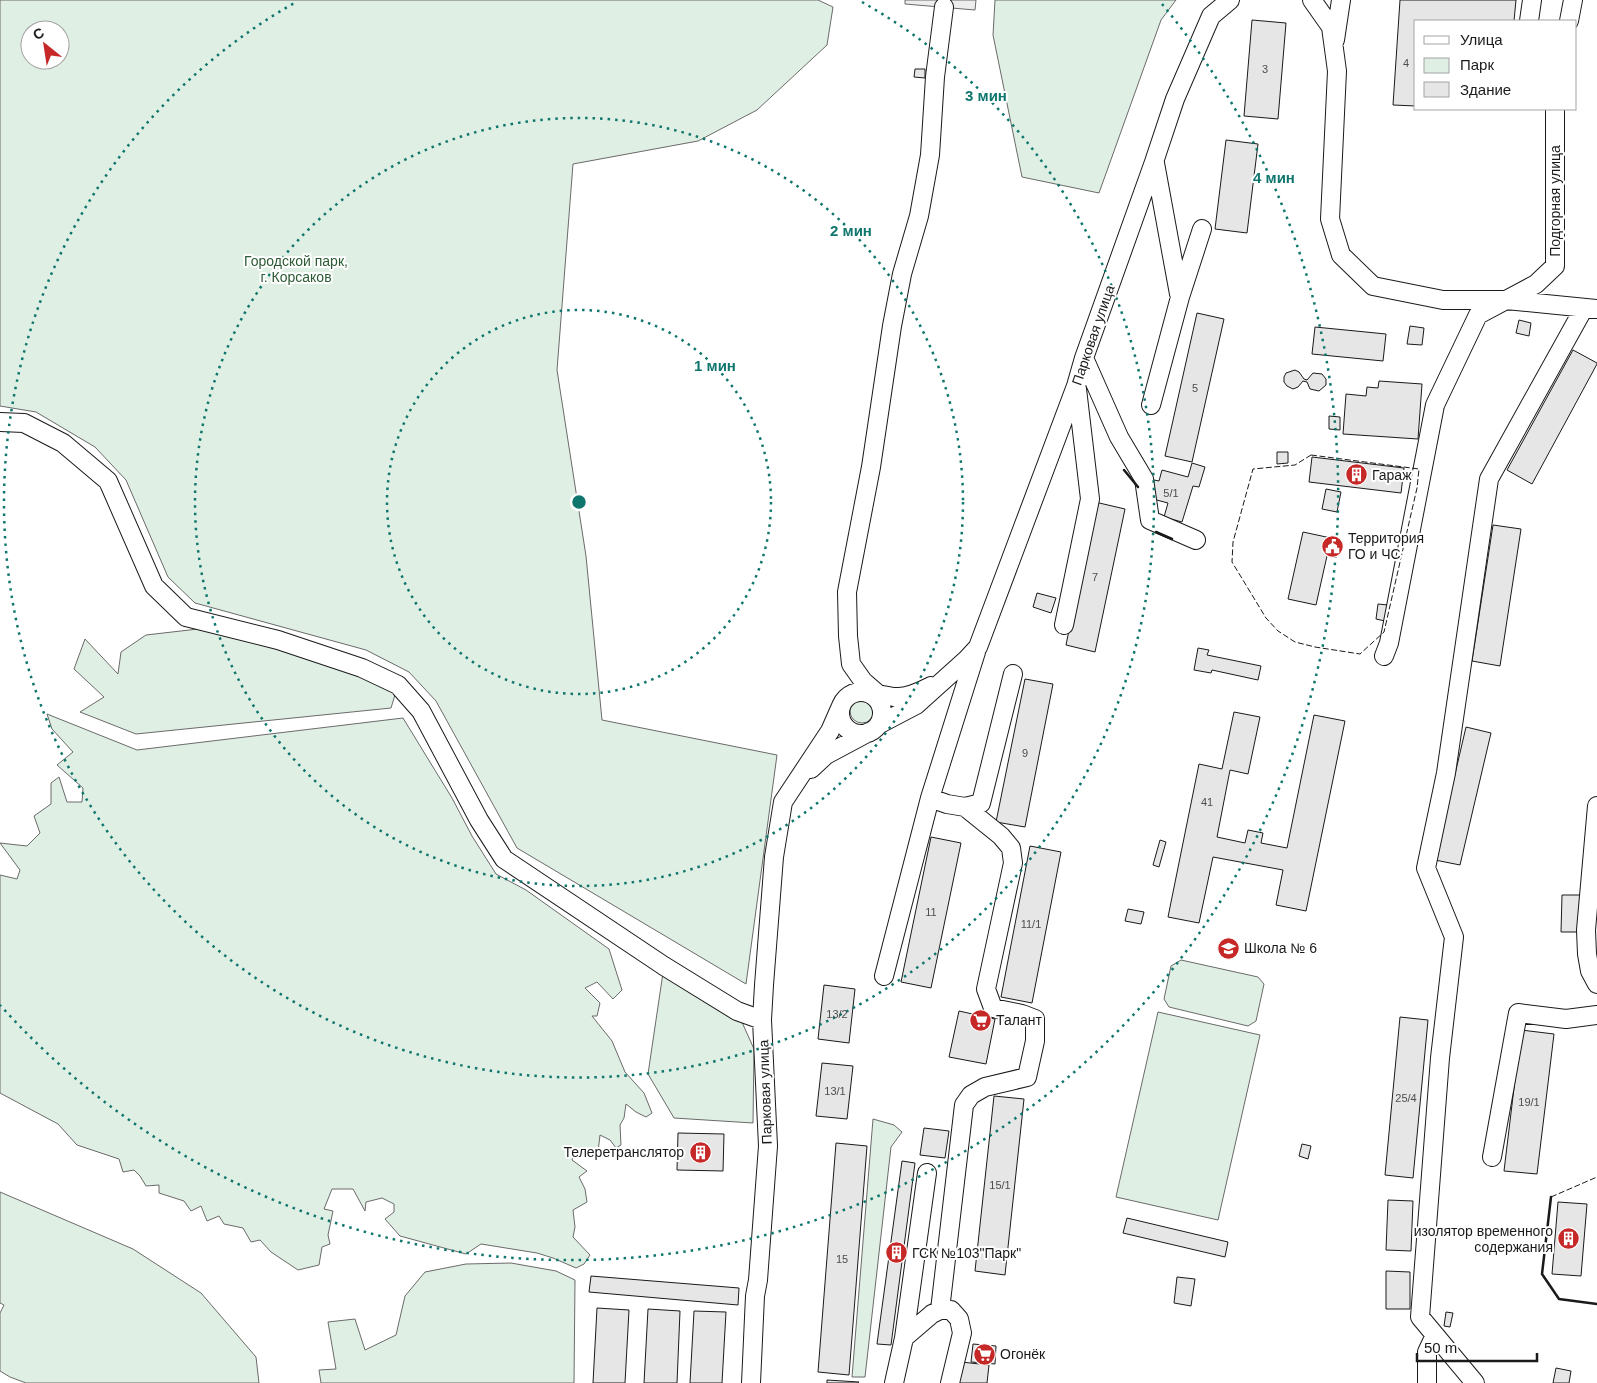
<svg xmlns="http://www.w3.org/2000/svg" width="1597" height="1383" font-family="Helvetica,sans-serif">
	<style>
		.green { fill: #e0efe3; stroke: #6a6a6a; fill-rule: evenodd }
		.parking { fill: #ededed; stroke: #6a6a6a }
		.building { fill: #e6e6e6; stroke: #1a1a1a }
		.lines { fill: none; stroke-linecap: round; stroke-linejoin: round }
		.minor-casing { stroke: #1a1a1a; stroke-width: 20 }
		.minor { stroke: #fff; stroke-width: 18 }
		.fence { stroke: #1a1a1a; stroke-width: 1; stroke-dasharray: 6 2.5; stroke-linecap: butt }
		.wall { stroke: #1a1a1a; stroke-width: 2.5 }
		.ring { fill: none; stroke: #0f766e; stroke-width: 2.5; stroke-dasharray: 2.5 5 }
		.labels { text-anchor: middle; stroke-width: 4; stroke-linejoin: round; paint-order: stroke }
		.number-label { font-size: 11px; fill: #4d4d4d }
		.street-label { font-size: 14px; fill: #1a1a1a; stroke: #fff }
		.park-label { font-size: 14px; fill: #2b5a34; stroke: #fff }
		.poi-label { font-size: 14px; fill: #1a1a1a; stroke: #fff; text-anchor: start }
		.centre { fill: #0f766e; stroke: #fff; stroke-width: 2.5 }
		.ring-label { font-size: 15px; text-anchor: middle; font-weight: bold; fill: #0f766e; stroke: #fff; stroke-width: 4; stroke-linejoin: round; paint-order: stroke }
	</style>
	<rect width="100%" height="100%" fill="#fff"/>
	<path class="green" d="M0,0H818L833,7L827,45L757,110L698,141L573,164L557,370L586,556L602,720L777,755L746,984L517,848L436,701L409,672L366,650L195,603L168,577L126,480L95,447L36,412L0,406ZM30,30H60V60H30Z
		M995,0H1176L1161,20L1099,193L1022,177L993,35Z
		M224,626L398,685L391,708L136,734L80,712L104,697L74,669L85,639L118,674L121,652L146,635Z
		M850 711a12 12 0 1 1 24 0a12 12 0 1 1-24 0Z
		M47,714L137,750L403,718L452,798L472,836L496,874L526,890L609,949L622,990L613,999L597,982L585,988L600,1003L597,1016H592L612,1041L625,1072L644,1093L652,1113L646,1117L636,1112L626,1104L624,1118L620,1125L621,1145L616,1148L610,1140L600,1135L598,1152L589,1157L576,1151L572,1160L587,1171L579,1177L585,1189L587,1202L573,1210L575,1227L573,1237L590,1255L584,1264L576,1268L553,1258L537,1253L481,1244L466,1254L400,1236L385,1219L394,1212V1204L382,1198L366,1202L365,1211L353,1189H332L324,1209L333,1211L328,1235L330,1244L322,1247L319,1265L298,1270L271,1252L260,1240L251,1242L243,1228L224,1224L219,1216L207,1221L201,1206L191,1211L184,1201L159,1193V1185L146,1186L140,1176L134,1170L123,1172L119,1159L77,1145L58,1124L0,1093V875L17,879L20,870L0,843L27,846L40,833L34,816L51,804V783L59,777L67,802H82L83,788L57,765L73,752L52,729Z
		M1181,960L1258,977L1264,984L1256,1021L1248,1026L1169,1007L1164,999L1171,966Z
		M664,966L737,1011L754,1049L753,1123L674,1118L648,1074Z
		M1158,1012L1260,1035L1218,1220L1116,1197Z
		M873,1119L894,1125L902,1132L891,1147L865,1377H852Z
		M0,1192L133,1249L201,1293L256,1357L259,1383H26L10,1377L0,1371V1313L4,1305L0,1303Z
		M511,1263L556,1271L575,1280L574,1383H321L319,1370L336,1369L328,1322L355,1319L365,1350L396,1335L405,1296L425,1272L466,1264Z"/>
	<path class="parking" d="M905,0H976L975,10L905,4Z"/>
	<path class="building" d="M1400,0H1516L1514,21H1416V106L1393,105Z
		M1252,20L1286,23L1278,119L1244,116Z
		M915,69H925V78L914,77Z
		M1226,140L1258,144L1247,233L1215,229Z
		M1197,313L1224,319L1192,462L1165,456Z
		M1519,320L1531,323L1529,336L1516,333Z
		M1410,326L1424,328L1422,345L1407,344Z
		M1315,327L1386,334L1383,361L1312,354Z
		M1573,350L1597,363V364L1532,484L1507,470Z
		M1295,370L1299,372L1304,379L1307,380L1313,373L1322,374L1326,379V385L1319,391L1310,389L1307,382L1303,381L1298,387L1293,389L1287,386L1284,382V377L1286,373Z
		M1379,381L1422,384L1418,439L1343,434L1346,394L1366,396L1367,387L1378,388Z
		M1329,416L1340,417V430L1329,429Z
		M1277,452H1288V463L1277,464Z
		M1312,457L1404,468L1401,493L1309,482Z
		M1192,463L1205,467L1199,487L1193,486L1182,522L1164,517L1168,503L1149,498L1154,480L1159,481L1162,470L1188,477Z
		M1326,489L1341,492L1337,512L1322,509Z
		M1095,502L1125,509L1095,652L1066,645Z
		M1493,525L1521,529L1500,666L1472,661Z
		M1303,532L1331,538L1316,605L1288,599Z
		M1037,593L1056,598L1051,613L1033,607Z
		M1378,604L1388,605L1385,621L1376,619Z
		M1198,648L1209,650L1207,655L1261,666L1258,680L1212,670L1211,673L1194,670Z
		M1025,679L1053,684L1025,827L996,822Z
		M1234,712L1260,717L1248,774L1230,770L1217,837L1245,843L1248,830L1263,833L1261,843L1287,848L1314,715L1345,721L1306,911L1276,905L1283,870L1213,857L1199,923L1168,917L1199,764L1222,769Z
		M1466,727L1491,733L1460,865L1435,860Z
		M931,837L961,843L931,988L901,982Z
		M1160,840L1166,842L1159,867L1153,865Z
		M1030,846L1061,852L1032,1003L1001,997Z
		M1562,895H1581L1580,932H1561Z
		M1128,909L1144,912L1141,924L1125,921Z
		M824,985L855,989L849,1043L818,1039Z
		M959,1011L995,1019L986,1064L949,1057Z
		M1400,1017L1428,1020L1413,1178L1385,1175Z
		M1521,1030L1554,1034L1537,1174L1504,1171Z
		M822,1063L853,1066L847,1119L816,1116Z
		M994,1096L1024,1099L1005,1275L975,1271Z
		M924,1128L949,1131L945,1158L920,1155Z
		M678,1133L724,1134L723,1171L677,1170Z
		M836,1143L867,1146L849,1375L818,1372Z
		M1302,1144L1311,1146L1308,1159L1299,1156Z
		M902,1161L915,1163L891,1345L877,1344Z
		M1388,1200L1413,1201L1411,1251L1386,1250Z
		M1558,1202L1587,1204L1581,1276L1552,1274Z
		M1127,1218L1228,1242L1225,1257L1123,1233Z
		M1386,1271L1410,1272V1309H1386Z
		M591,1276L739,1288L738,1305L589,1292Z
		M1177,1277L1195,1279L1191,1306L1174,1303Z
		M597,1308L629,1310L625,1383H593Z
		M648,1309L680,1311L677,1383H644Z
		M694,1311L726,1312L722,1383H690Z
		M1446,1312L1453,1313L1450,1327L1444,1326Z
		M973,1344L996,1346L995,1364L971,1362Z
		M961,1362L989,1365L987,1383H959Z
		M1556,1368L1571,1371L1569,1383H1553Z
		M827,1380L859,1382L858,1383H827Z"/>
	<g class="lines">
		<defs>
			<path id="minor" d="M1312,0L1331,27L1337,71L1330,219L1341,255L1373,286L1443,300H1506L1597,309
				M1529,21L1532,0
				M1569,21L1573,0
				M1335,40L1341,0
				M1155,163L1179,294
				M1084,358L1119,437L1144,479L1150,520L1196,540
				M1151,405L1180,297L1202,229
				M0,422L24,423L63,443L108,481L154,586L186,617L278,640L362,668L398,685L421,711L479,820L504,859L664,966L737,1011L762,1020
				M1064,625L1090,499L1077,389
				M1384,656L1389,643L1435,405L1478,315L1536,284L1555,266V109
				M840 713a21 21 0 1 1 42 0a21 21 0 1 1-42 0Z
				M872,694C880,693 888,697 896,697C908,698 921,691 931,686
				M878,694L863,681L851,664L848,636L847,592L871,467L892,326L902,274L919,216L930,155L935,77L944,7
				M878,725L916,705L966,660L978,647L1076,386L1084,358L1154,162L1175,99L1211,16L1230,0
				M811,769L826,755L869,732
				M930,798L947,804L965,807L981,803L1013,674
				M1597,806L1586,930L1587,954L1590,971L1597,984
				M884,976L930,798L976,652
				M1492,1157L1518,1013L1566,1019L1597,1015
				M940,1310L964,1105L971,1095L985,1087L1027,1077L1035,1041V1019L1022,1014L993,1008L986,989L1013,863L1011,848L1001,836L965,807
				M904,1338L927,1173
				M751,1383L755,1296L758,1280L768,1146L762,1020L764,985L774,857L783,802L830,731L841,706
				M894,1383L904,1338L932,1314L940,1310H951L959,1319L962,1333L950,1383
				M1427,1383V1352L1435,1335
				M1475,1383L1420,1317L1440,1058L1454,937L1426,868L1446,773L1489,479L1584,308"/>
		</defs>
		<use href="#minor" class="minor-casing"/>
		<use href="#minor" class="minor"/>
		<path class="fence" d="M1311,455L1419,469L1417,488L1384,632L1360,654L1315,647L1295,642L1278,631L1266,618L1232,562L1233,542L1253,469L1295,465Z
			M1551,1197L1597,1177"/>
		<path class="wall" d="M1124,470L1138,487
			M1156,532L1172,539
			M1551,1197L1542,1274L1559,1299L1597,1304"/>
	</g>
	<g class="ring">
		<circle cx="579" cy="502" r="192"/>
		<circle cx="579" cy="502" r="384"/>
		<path d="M862 2A575 575 0 1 1 296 2"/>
		<path d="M1162 4A767 767 0 0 1 0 1005"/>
	</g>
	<defs>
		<symbol id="building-disc" viewBox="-11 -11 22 22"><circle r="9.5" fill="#c62828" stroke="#fff"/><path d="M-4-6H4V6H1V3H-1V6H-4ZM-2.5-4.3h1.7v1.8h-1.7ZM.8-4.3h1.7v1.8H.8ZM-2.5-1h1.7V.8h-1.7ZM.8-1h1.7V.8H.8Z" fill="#fff"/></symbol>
		<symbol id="civic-disc" viewBox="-11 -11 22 22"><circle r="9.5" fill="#c62828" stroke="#fff"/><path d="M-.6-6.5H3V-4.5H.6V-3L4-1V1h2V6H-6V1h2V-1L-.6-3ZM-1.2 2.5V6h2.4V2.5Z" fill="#fff"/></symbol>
		<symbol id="school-disc" viewBox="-11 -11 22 22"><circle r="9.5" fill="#c62828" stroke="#fff"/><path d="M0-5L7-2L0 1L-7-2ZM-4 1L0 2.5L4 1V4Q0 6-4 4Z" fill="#fff"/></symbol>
		<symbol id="supermarket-disc" viewBox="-11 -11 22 22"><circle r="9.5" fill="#c62828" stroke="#fff"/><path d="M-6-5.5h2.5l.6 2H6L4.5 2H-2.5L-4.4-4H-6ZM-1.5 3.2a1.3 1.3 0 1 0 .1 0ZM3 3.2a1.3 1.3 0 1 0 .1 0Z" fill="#fff"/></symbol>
	</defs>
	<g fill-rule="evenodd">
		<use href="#building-disc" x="1344" y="462" width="25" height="25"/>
		<use href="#civic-disc" x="1320" y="534" width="25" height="25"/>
		<use href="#school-disc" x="1216" y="936" width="25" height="25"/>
		<use href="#supermarket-disc" x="968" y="1008" width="25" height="25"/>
		<use href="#building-disc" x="688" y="1140" width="25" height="25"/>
		<use href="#building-disc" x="1556" y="1226" width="25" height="25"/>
		<use href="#building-disc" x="884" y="1240" width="25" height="25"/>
		<use href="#supermarket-disc" x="972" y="1342" width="25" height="25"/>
	</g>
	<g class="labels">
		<g class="number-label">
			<text x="1406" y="67">4</text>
			<text x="1265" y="73">3</text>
			<text x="1195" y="392">5</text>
			<text x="1171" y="497">5/1</text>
			<text x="1095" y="581">7</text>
			<text x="1025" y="757">9</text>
			<text x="1207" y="806">41</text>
			<text x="931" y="916">11</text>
			<text x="1031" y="928">11/1</text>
			<text x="837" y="1018">13/2</text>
			<text x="835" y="1095">13/1</text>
			<text x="1406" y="1102">25/4</text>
			<text x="1529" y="1106">19/1</text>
			<text x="1000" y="1189">15/1</text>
			<text x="842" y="1263">15</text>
		</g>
		<g class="street-label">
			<text transform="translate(1555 201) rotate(-90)" y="5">Подгорная улица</text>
			<text transform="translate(1093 335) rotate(-71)" y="5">Парковая улица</text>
			<text transform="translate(765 1092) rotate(-92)" y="5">Парковая улица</text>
		</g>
		<g class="park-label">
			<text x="296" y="266">Городской парк,<tspan x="296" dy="16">г. Корсаков</tspan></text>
		</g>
		<g class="poi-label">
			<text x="1372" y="480">Гараж</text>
			<text x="1348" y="543">Территория<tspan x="1348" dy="16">ГО и ЧС</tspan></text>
			<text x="1244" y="953">Школа № 6</text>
			<text x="996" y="1025">Талант</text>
			<text x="684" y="1157" text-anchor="end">Телеретранслятор</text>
			<text x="1553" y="1236" text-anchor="end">изолятор временного<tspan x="1553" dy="16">содержания</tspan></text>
			<text x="912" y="1258">ГСК №103"Парк"</text>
			<text x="1000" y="1359">Огонёк</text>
		</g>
	</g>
	<circle cx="579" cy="502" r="8" class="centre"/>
	<g class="ring-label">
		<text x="986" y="101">3 мин</text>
		<text x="1274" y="183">4 мин</text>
		<text x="851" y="236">2 мин</text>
		<text x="715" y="371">1 мин</text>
	</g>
	<rect x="1414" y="20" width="162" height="90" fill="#ffffff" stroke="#a3a3a3"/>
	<rect x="1424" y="36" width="25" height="8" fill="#ffffff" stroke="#a3a3a3"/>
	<text x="1460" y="45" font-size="15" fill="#1a1a1a">Улица</text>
	<rect x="1424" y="58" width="25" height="15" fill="#e0efe3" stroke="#a3a3a3"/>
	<text x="1460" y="70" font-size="15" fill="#1a1a1a">Парк</text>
	<rect x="1424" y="82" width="25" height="15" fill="#e6e6e6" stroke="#a3a3a3"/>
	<text x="1460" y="95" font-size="15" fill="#1a1a1a">Здание</text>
	<g transform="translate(45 45) rotate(330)"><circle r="24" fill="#ffffff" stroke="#a3a3a3"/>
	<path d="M0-4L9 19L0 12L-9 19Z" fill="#c62828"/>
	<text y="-8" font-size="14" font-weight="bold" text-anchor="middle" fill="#1a1a1a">С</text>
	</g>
	<path d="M1417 1353v8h120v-8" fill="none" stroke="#1a1a1a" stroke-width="2.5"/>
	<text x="1424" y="1353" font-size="15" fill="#1a1a1a" stroke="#ffffff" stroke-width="4" paint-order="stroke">50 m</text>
</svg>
